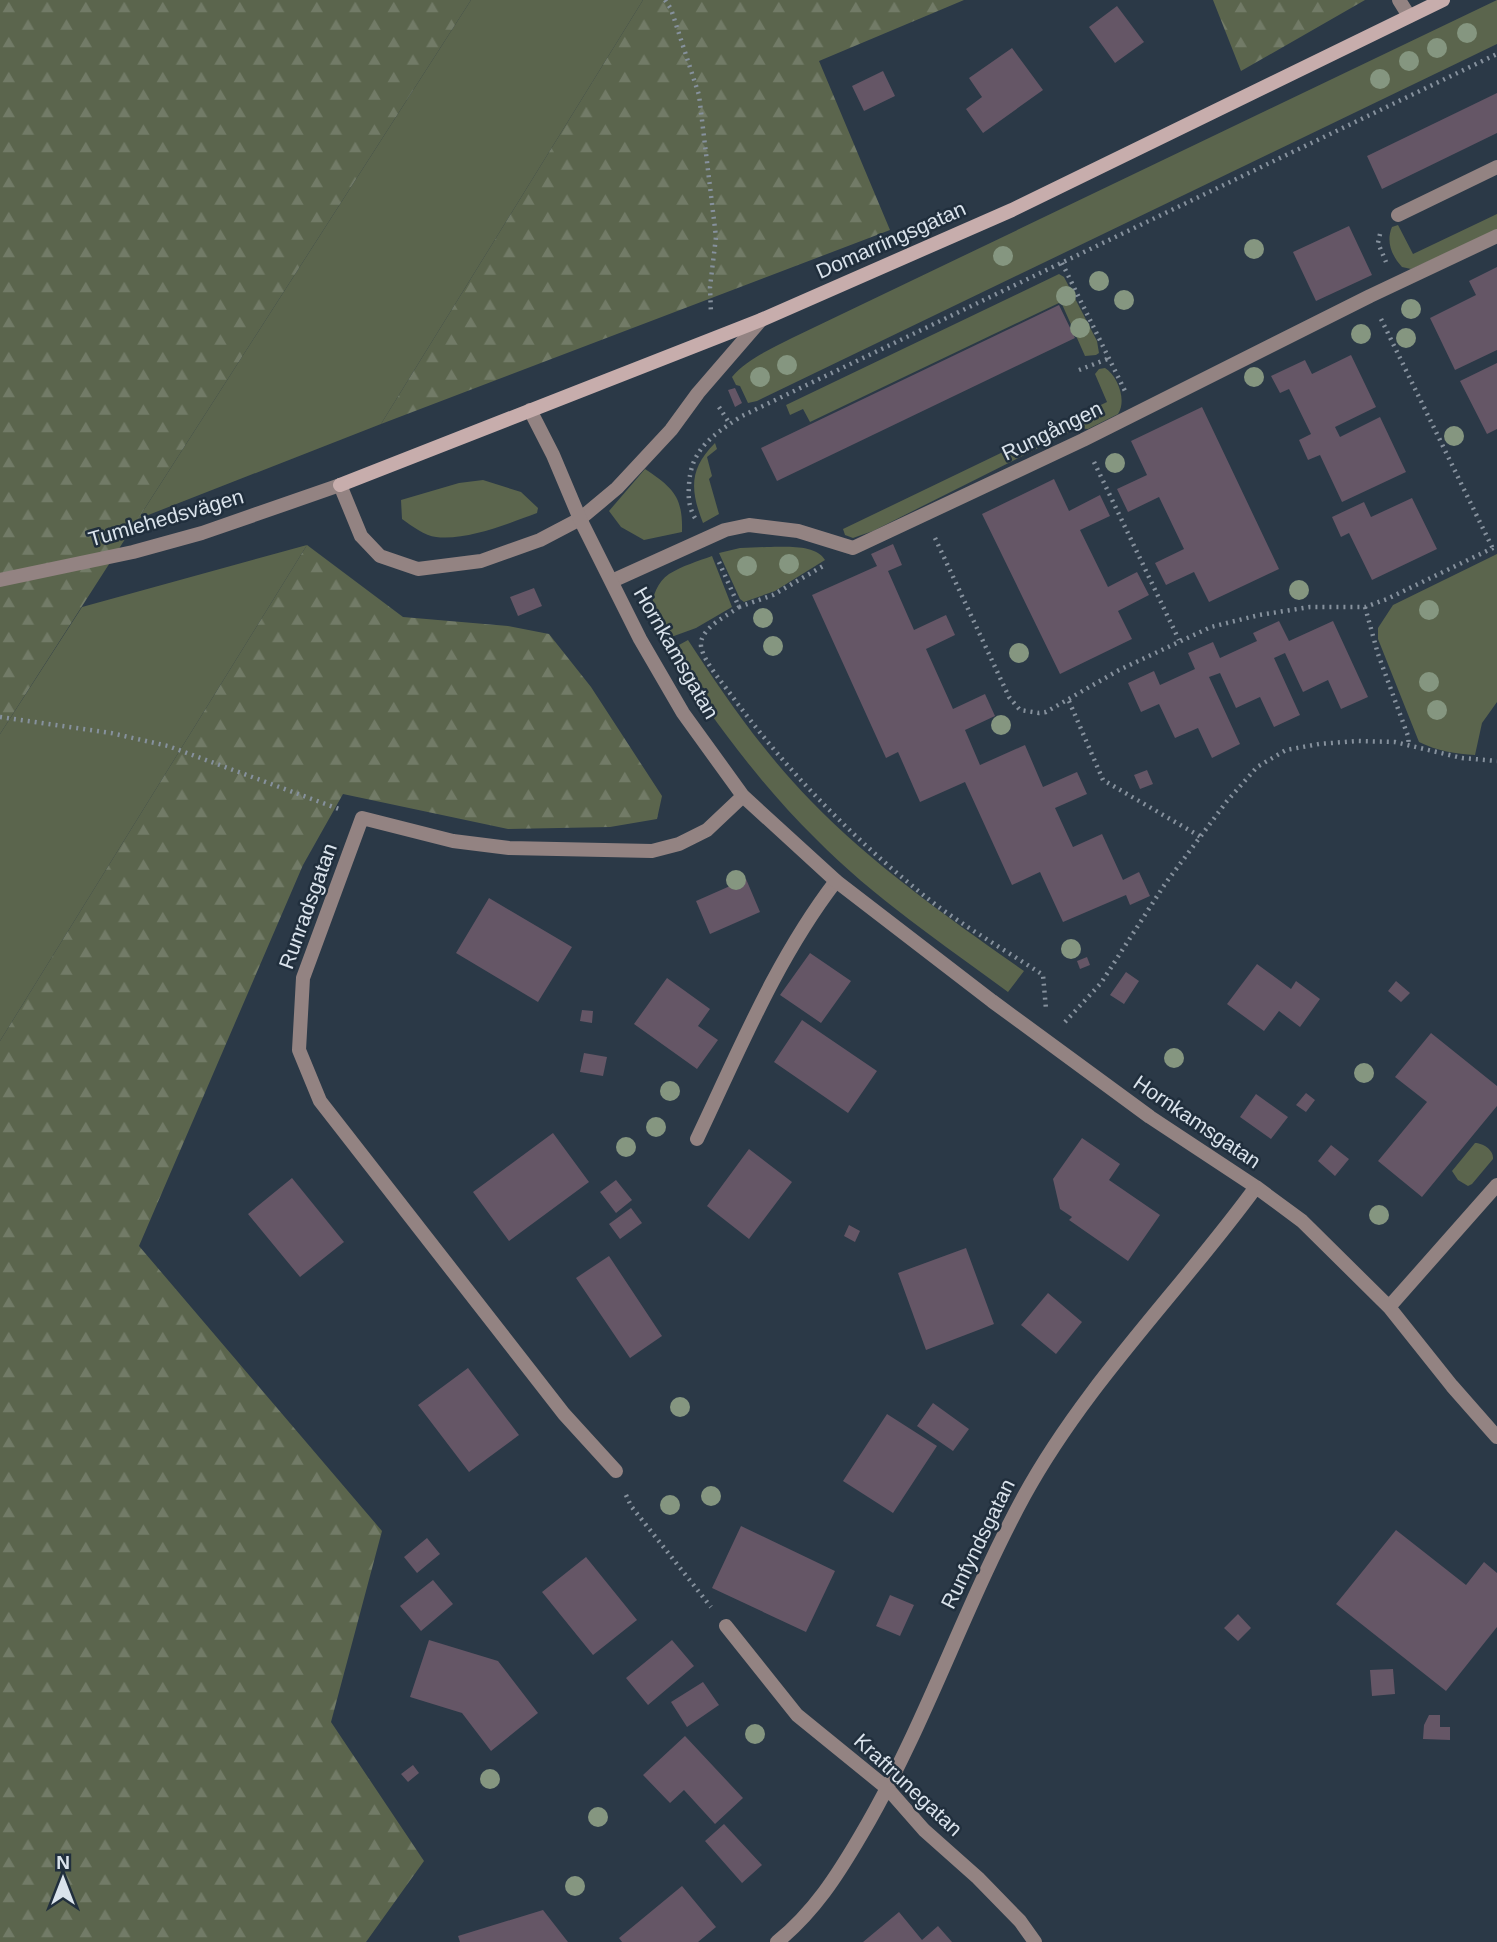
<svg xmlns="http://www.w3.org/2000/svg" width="1497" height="1942" font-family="Helvetica,sans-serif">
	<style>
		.grass { fill: #5b654d }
		.forest { fill: url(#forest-firs) }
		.building { fill: #655666 }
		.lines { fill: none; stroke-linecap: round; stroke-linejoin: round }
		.path { stroke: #86919d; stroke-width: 4.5; stroke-dasharray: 2 5; stroke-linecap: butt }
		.lane { stroke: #938382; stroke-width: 14 }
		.street { stroke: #938382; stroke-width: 14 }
		.secondary { stroke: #c7adac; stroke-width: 14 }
		.tree { fill: #859680 }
		.labels { text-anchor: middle; stroke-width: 5; stroke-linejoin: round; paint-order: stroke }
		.street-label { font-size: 21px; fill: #dae3ec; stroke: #212f3d }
	</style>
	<defs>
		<pattern id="forest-firs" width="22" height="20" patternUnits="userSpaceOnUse" patternTransform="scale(1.75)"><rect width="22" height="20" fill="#5b654d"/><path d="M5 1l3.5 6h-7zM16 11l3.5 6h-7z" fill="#727b67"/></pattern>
	</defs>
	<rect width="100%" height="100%" fill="#2b3947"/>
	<path class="grass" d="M471,0H643L381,424L138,519Z
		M1497,0V44L757,401L748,403L740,386L736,385L732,377C747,359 771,349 792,338Z
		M1497,214V231L1411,269L1402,267C1391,255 1386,241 1392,227L1398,225L1413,254Z
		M1059,274L1064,277L1097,341L1099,353L1096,355L1085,356L1061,302L810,422L803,409L790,415L786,405Z
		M1105,368C1118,376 1127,401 1118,414L1088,429L1078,428L873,531L853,538L845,535L843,529L1107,402L1095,374L1099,369Z
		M715,443L717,449L707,457L712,476L709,479L719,514L703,523C690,490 689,469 715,443Z
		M645,469C673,488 683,496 682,532L644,540L621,527L609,511Z
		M483,480L521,492L538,508L537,513C510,523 466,541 436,537C425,536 412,526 402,519L401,500L459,483Z
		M307,545L0,1041V734L82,607Z
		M767,547C784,547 816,544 825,560L775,591L744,602L740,599L719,553L740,548Z
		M1497,554V702L1482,723L1475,755C1456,754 1437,751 1419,742L1378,639V628L1393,605Z
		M712,556L732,607L696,628L663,640C647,622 648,589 669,574C682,566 698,561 712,556Z
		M688,640C725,697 764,753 811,801C874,866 950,919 1024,971L1008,992C943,944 873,897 816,839C758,782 712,718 668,651Z
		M1475,1143C1483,1143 1494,1150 1493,1159L1472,1184L1468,1186L1458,1180L1452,1171Z"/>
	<path class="forest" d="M0,0H471L0,734Z
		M643,0H964L819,61L890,230L381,424Z
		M1213,0H1365L1241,71Z
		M307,545L403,617L508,626L549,634L591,687L662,796L657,819L610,827L508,829L343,794L303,865L139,1246L382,1531L331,1722L424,1861L366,1942H0V1041Z"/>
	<path class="building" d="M1117,6L1144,42L1115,63L1089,27Z
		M1012,48L1043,90L983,133L966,109L982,97L969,78Z
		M883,71L895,96L864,111L852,86Z
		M1497,93V133L1382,189L1367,156Z
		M1349,226L1372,275L1316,301L1293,252Z
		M1497,267V350L1455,370L1430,318L1476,295L1469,281Z
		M1059,305L1075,338L777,481L761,448Z
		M1351,355L1376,407L1335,427L1340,437L1380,417L1406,472L1342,502L1320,455L1308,460L1299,440L1311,434L1289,389L1280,393L1271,376L1305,360L1312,374Z
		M1497,363V429L1487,434L1460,381Z
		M735,388L742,403L735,407L728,390Z
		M1202,407L1279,569L1209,602L1194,572L1166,585L1155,563L1184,549L1159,497L1128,512L1117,489L1147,475L1131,441Z
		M1054,479L1069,511L1100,495L1110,516L1080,530L1108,587L1137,572L1149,595L1118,611L1132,639L1060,674L982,514Z
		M1412,498L1437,549L1372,580L1349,533L1341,537L1332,517L1364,502L1371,517Z
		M893,544L902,565L888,571L914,630L946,615L955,635L926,649L953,709L985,694L995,716L965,730L980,765L1025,745L1043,787L1077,772L1087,794L1055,808L1073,847L1102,834L1123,880L1139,872L1150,896L1130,905L1126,895L1063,922L1040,872L1012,885L965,782L920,802L898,752L886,758L812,595L877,566L871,554Z
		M534,588L542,606L518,616L510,597Z
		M1279,621L1289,641L1333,621L1368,697L1341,709L1328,680L1303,692L1285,653L1274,658L1300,715L1274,727L1260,697L1236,708L1220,673L1209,677L1240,744L1212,758L1198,728L1175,738L1159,704L1141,712L1128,683L1154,671L1160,685L1195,669L1188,653L1213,642L1220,658L1257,641L1253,633Z
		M1147,770L1153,784L1140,789L1134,775Z
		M746,879L760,912L710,934L696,901Z
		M489,898L572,947L538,1002L456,953Z
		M810,953L851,981L821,1023L780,995Z
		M1087,957L1090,965L1080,969L1077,961Z
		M1257,964L1291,989L1296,981L1320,999L1300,1027L1279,1011L1264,1031L1227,1004Z
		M1126,972L1139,981L1124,1004L1110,995Z
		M667,978L710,1009L698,1026L718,1040L697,1069L634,1024Z
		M1396,981L1410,993L1401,1002L1388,991Z
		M582,1010L593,1011L592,1023L580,1021Z
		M802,1020L877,1071L848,1113L774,1062Z
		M1431,1033L1497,1086V1106L1422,1197L1378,1161L1427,1102L1395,1077Z
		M584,1053L607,1057L603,1076L580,1072Z
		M1306,1093L1315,1100L1306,1112L1296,1105Z
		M1256,1094L1288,1117L1271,1139L1240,1117Z
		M553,1133L589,1182L509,1241L473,1192Z
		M1082,1138L1120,1164L1109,1180L1160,1215L1128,1261L1069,1220L1072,1217L1060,1209L1053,1179Z
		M1331,1145L1349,1159L1335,1176L1318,1161Z
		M749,1149L792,1182L749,1239L707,1206Z
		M292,1178L344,1242L300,1277L248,1214Z
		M616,1180L632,1200L616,1213L600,1192Z
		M631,1208L642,1223L620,1239L609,1224Z
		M849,1225L860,1231L855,1242L844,1236Z
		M966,1248L994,1324L926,1350L898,1273Z
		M609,1256L662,1336L630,1358L576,1278Z
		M1048,1293L1082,1322L1056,1354L1021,1325Z
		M468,1368L519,1435L469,1472L418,1405Z
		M933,1403L969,1429L953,1451L917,1426Z
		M887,1414L937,1446L893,1513L843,1481Z
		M741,1526L835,1571L806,1632L712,1588Z
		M1396,1530L1466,1585L1484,1562L1497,1573V1627L1446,1691L1336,1604Z
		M427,1538L440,1554L417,1573L404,1557Z
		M586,1557L637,1620L593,1655L542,1592Z
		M433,1580L453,1604L421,1631L400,1606Z
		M890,1595L914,1605L900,1636L876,1626Z
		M1238,1614L1251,1628L1238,1641L1224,1628Z
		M429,1640L498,1661L538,1713L491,1751L462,1713L410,1697Z
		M672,1640L694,1666L648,1705L626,1678Z
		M1393,1669L1395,1694L1372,1696L1370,1670Z
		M703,1682L719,1705L687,1727L671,1702Z
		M1429,1715H1440V1727H1450V1740L1423,1739L1424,1725Z
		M685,1736L743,1798L715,1824L684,1790L670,1803L643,1775Z
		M413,1765L419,1773L408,1782L401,1774Z
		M724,1824L762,1865L742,1883L705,1841Z
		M682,1886L716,1927L698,1942H622L619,1938Z
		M543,1910L568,1942H460L458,1936Z
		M899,1912L922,1940L938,1926L952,1942H863Z"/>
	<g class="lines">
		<path class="path" d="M665,0L671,9L699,95L716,237L710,287L711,314
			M1380,234L1378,243L1386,262
			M1062,263L1125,391
			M1381,319L1493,549
			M1079,370L1110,358
			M719,407L730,424
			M1094,462L1179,640
			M695,518C689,508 688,497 689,486C690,449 714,434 742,416L1497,54
			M935,538L1009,697L1020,710L1039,713L1046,712L1119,670L1211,627L1259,615L1310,607H1365L1387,599L1497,546
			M719,562L739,607C727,616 704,626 701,642C699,656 721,681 729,692C788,773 857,843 936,905C970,930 1008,952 1043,975L1046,1009
			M739,607L773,595L823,566
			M1365,607L1378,654L1408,736L1409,746
			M1069,701L1103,780L1201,837
			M0,717L111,733L168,746L339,809
			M1065,1022L1101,983L1165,884L1227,801L1257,767L1286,750L1319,744L1357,741L1395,742L1462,758L1497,761
			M626,1495L631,1506L711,1607"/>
		<path class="lane" d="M1399,0L1409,16
			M1398,215L1497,167
			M340,485L361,536L380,556L418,569L481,561L540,540L580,519L617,488L671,430L698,393L761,320
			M612,581L725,530L749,525L798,531L853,548L1083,440L1370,296L1497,236
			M697,1139C739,1051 776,959 836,881"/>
		<path class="street" d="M530,410L553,455L580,519L640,639L683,713L743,796L836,881L992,1001L1150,1117L1256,1187L1302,1221L1389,1307L1452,1386L1497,1437
			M0,580L133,552L202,533L340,485
			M1389,1307L1497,1185
			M616,1471L564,1414L320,1101L299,1050L303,978L362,818L453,841L509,848L652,851L679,844L707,830L743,796
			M726,1626L797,1715L888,1789L924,1830L978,1878L1020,1921L1035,1942
			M777,1942C814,1912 837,1876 861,1835C925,1727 964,1606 1024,1496C1086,1383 1180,1291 1256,1187"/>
		<path class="secondary" d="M340,485L761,320L1012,210L1443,0"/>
	</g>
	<g class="tree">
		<circle cx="1467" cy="33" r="10"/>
		<circle cx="1437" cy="48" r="10"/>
		<circle cx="1409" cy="61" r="10"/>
		<circle cx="1380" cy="79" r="10"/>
		<circle cx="1254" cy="249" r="10"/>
		<circle cx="1003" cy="256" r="10"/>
		<circle cx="1099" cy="281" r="10"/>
		<circle cx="1066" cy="296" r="10"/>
		<circle cx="1124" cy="300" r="10"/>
		<circle cx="1411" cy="309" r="10"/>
		<circle cx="1080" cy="328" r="10"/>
		<circle cx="1361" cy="334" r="10"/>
		<circle cx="1406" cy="338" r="10"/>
		<circle cx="787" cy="365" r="10"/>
		<circle cx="760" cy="377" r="10"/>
		<circle cx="1254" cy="377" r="10"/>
		<circle cx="1454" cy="436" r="10"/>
		<circle cx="1115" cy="463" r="10"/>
		<circle cx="789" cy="564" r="10"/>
		<circle cx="747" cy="566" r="10"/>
		<circle cx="1299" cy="590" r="10"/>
		<circle cx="1429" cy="610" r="10"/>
		<circle cx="763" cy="618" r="10"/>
		<circle cx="773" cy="646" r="10"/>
		<circle cx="1019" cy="653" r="10"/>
		<circle cx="1429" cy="682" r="10"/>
		<circle cx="1437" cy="710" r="10"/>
		<circle cx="1001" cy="725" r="10"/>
		<circle cx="736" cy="880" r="10"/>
		<circle cx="1071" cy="949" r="10"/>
		<circle cx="1174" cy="1058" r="10"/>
		<circle cx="1364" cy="1073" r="10"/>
		<circle cx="670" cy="1091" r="10"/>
		<circle cx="656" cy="1127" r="10"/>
		<circle cx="626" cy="1147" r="10"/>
		<circle cx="1379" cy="1215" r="10"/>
		<circle cx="680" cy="1407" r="10"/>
		<circle cx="711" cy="1496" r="10"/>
		<circle cx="670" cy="1505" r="10"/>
		<circle cx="755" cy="1734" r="10"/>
		<circle cx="490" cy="1779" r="10"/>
		<circle cx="598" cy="1817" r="10"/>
		<circle cx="575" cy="1886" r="10"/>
	</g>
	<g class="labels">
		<g class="street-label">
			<text transform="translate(891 240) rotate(-24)" y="7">Domarringsgatan</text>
			<text transform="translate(1052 431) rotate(-26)" y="7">Rungången</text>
			<text transform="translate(166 518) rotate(-16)" y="7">Tumlehedsvägen</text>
			<text transform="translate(676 653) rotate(60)" y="7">Hornkamsgatan</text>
			<text transform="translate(308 906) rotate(-70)" y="7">Runradsgatan</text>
			<text transform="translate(1197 1122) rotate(34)" y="7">Hornkamsgatan</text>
			<text transform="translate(978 1544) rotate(-64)" y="7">Runfyndsgatan</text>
			<text transform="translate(908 1785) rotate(43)" y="7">Kraftrunegatan</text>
		</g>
	</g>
	<g transform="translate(63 1879)" stroke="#212f3d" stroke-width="5" paint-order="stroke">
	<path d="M0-5L12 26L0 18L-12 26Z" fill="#dae3ec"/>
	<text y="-10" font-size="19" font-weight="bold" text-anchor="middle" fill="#dae3ec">N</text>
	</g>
</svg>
